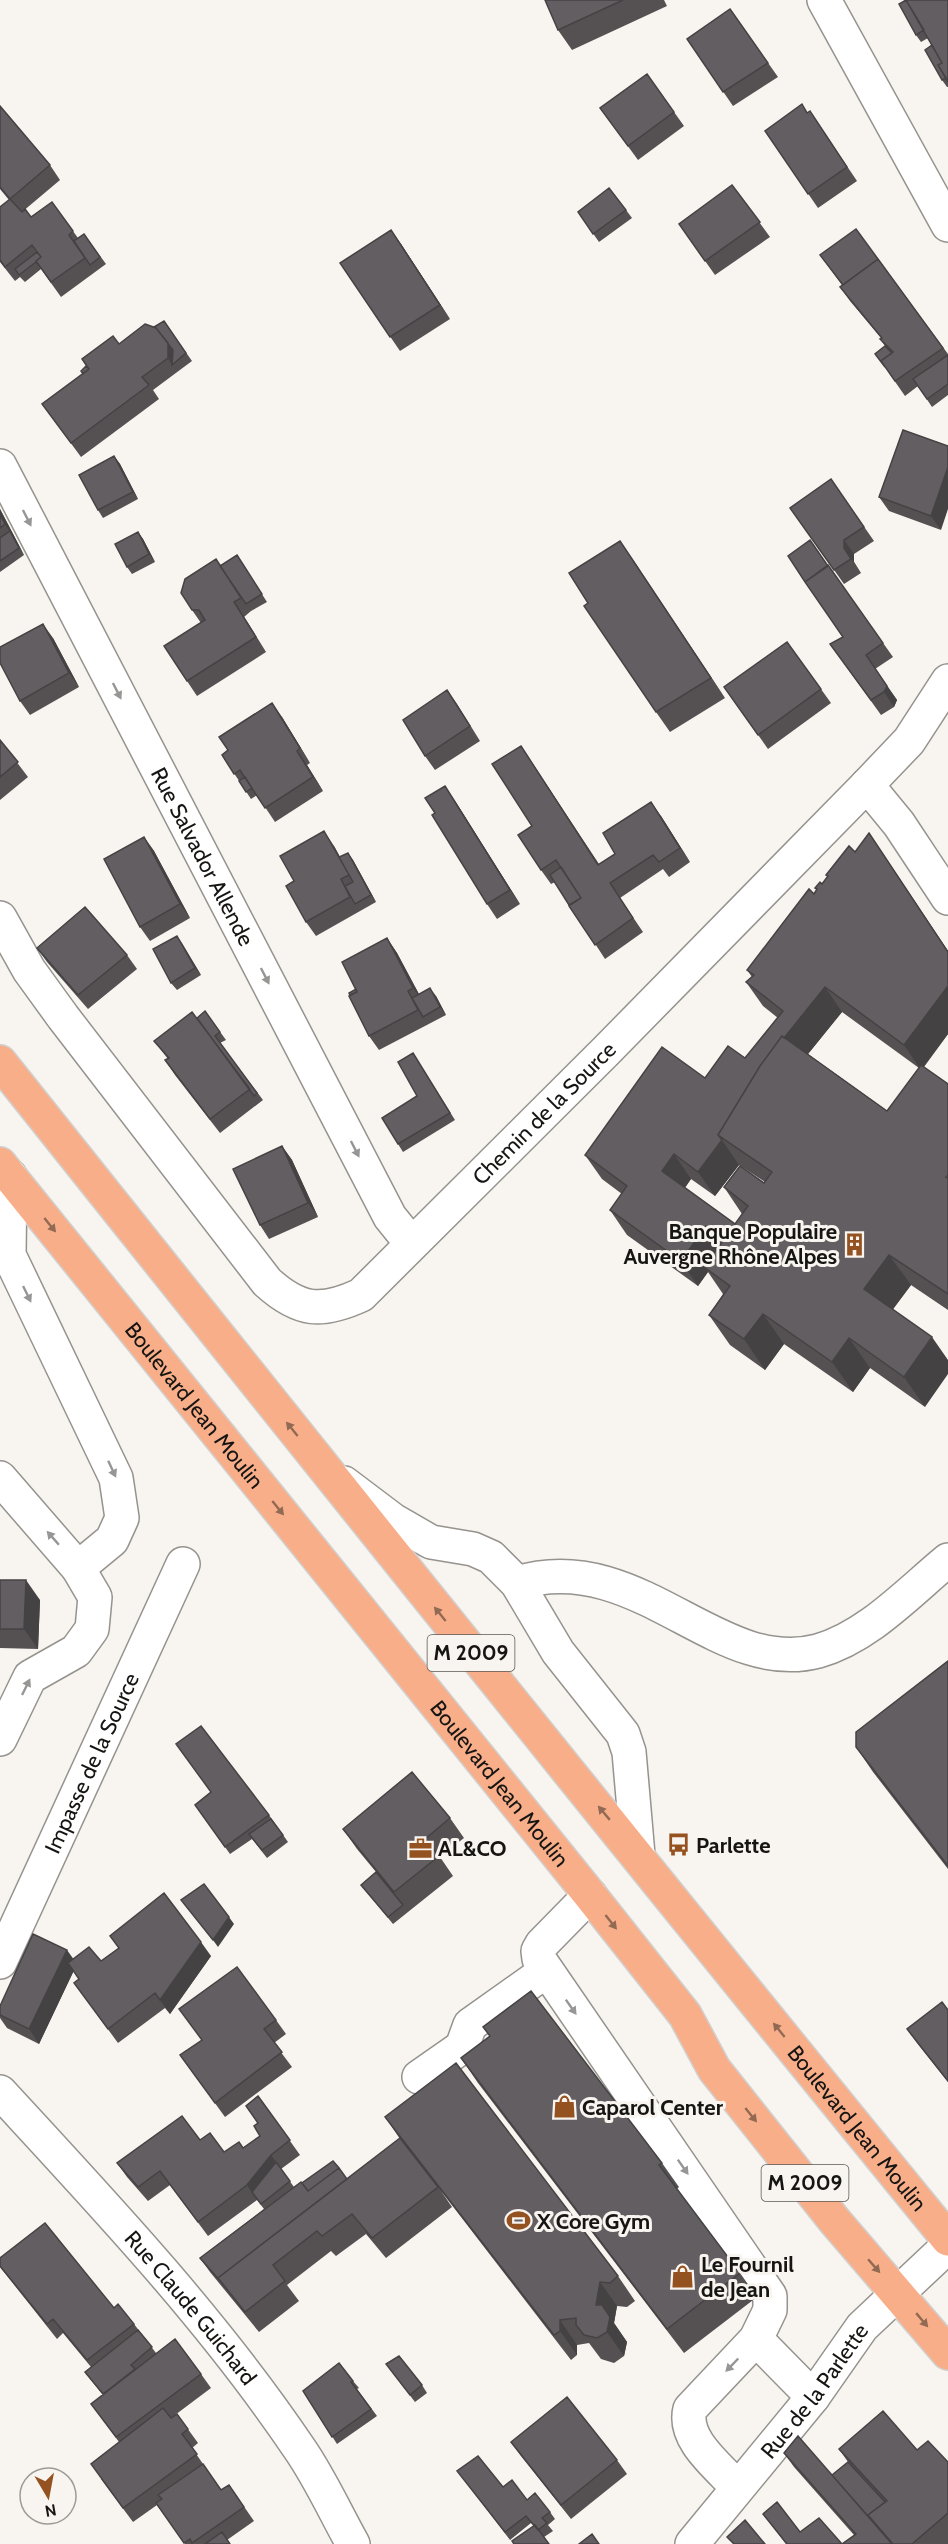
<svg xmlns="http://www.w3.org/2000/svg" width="948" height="2544" font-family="Cabin,sans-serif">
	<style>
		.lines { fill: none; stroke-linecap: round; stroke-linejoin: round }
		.minor-casing { stroke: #96938e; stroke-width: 36 }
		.major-casing { stroke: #d0d0d0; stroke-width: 36 }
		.minor { stroke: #fff; stroke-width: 33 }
		.major { stroke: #f8af89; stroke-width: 33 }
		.wall { fill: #555153; fill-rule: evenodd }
		.shaded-wall { fill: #454244 }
		.building { fill: #635e61; stroke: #454244; stroke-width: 1.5 }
		.oneway { fill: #969695 }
		.oneway2 { fill: #926a54 }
		.labels { text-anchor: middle; stroke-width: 6; stroke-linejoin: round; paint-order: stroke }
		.shield { fill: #f8f4ef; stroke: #5a5855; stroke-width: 1.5 }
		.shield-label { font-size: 21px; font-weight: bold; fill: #161513 }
		.street-label { font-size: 22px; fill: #161513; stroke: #f8f4ef }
		.poi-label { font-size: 22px; font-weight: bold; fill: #161513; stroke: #f8f4ef; text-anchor: start }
	</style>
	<rect width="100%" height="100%" fill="#f8f4ef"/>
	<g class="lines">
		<defs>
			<g id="minor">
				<path d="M824,0L948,225"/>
				<path id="s1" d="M0,466L390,1217L411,1243"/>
				<path d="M867,785L899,824L948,898"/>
				<path id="s2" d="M0,918L29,970L63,1017L267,1282C300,1312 322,1313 361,1295L606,1051L867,785L909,741L948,681"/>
				<path d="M10,1176L9,1255L116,1478L122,1518L112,1540L78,1568"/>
				<path d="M0,1478L78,1568L95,1597L92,1629L76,1651L30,1677L0,1739"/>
				<path d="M344,1483L393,1520L431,1542L473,1549L491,1557L517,1583L558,1652L623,1734L629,1752L638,1855"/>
				<path d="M517,1583C638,1546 717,1678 818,1651C868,1637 909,1592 948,1560"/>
				<path d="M590,1895L542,1944L538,1951L539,1959L770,2296V2310L756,2339L690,2409C682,2439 718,2466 737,2487"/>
				<path id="s3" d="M0,1962L183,1564"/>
				<path d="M419,2077L462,2047L470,2025L546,1971"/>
				<path id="s4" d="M0,2092C105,2206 212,2319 299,2448C320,2478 335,2512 353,2544"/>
				<path d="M756,2339L813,2397"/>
				<path id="s5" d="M692,2544L813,2397L862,2327L948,2246"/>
			</g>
			<g id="major">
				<path id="s6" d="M0,1062C314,1456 629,1849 948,2239"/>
				<path id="s7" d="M0,1164L590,1895L685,2015L714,2069L834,2220L948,2353"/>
			</g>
		</defs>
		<use href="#minor" class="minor-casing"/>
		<use href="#major" class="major-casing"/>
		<use href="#minor" class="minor"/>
		<use href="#major" class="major"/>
	</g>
	<path class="wall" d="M545,0H664L667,6L572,50L558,30Z
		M904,0H948V87H947L942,80L932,45L928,38L921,42L916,35Z
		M730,9L778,77L733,106L687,39Z
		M647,74L684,126L638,160L600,108Z
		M802,104L808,113L810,111L857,181L818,208L765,131Z
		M0,106L50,165L60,180L22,212L31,217L52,202L78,238L84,234L106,264L61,297L41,269L25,282L20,277L15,281L0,262V207L9,200L0,189Z
		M732,185L770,237L715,275L679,224Z
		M626,210L632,218L599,242L578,212Z
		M401,244L450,319L400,351L340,263Z
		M820,255L878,259L948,354V395L932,407L918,386L905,396L889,373L885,346L880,339L881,338L850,301L840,287L842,285Z
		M164,321L192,361L153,390L159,399L81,457L42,404L83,374L86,366L82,359L119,344L154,327Z
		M903,430L941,530L889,511L879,497Z
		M114,456L120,464L138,499L103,518L98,510Z
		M831,479L874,541L854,554V562L861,573L844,584L790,508Z
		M0,509L24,555L0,572Z
		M138,532L143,539L155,562L132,574L127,567Z
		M810,540L893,657L875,669L897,700L894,707L881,715L830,644L843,637Z
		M620,541L725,698L670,732L656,712L588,603Z
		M237,555L267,602L251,611L244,617L266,652L197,696L187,681L201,623L192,610L182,591Z
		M53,638L79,687L30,715L20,701Z
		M787,642L831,703L768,749L724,687Z
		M447,690L480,741L435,770L425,756Z
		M282,717L310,763L307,765L323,791L275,822L257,795L251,799L222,755Z
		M0,740L28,777L0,800Z
		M521,746L599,864L615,854L661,816L690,862L669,877L663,869L620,898L643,932L605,959L555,882L551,884L541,870L532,826Z
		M455,801L520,904L497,919L487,904Z
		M869,833L948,951V1034L924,1067L948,1084V1310L911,1285L893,1309L925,1407L870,1368L853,1392L784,1344L765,1370L730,1345L709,1315L723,1294L708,1272L698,1286L627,1235L610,1210L622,1194L602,1179L585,1155L705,1078L745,1058L778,1018L763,1006L746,982L752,977L747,970L814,894L817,890L815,888L822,884L827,877L826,875L855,852ZM842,1012L919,1068L887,1111L808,1054ZM739,1165L765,1182L724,1187L742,1214L735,1224L685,1188L691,1179L715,1196Z
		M144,837L154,851L190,918L150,941L140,927Z
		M334,846L340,857L348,853L353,860L376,902L316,936L306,922L294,881Z
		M177,936L201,975L177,990L171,983Z
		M387,938L397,953L419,994L436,996L446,1015L379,1050L369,1036L356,989Z
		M37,948L127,955L137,969L88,1009L47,962Z
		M205,1011L226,1040L220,1043L263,1100L220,1133L175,1075L165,1060L168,1059L154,1041L197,1018Z
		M418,1061L455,1120L403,1152L398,1144L417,1096Z
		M282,1146L292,1160L318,1217L269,1239L260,1225Z
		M0,1580L40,1600L38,1649L0,1648Z
		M948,1661V1869L873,1772L856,1747Z
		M211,1792L269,1815L288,1842L267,1858L252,1839L230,1854L195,1805Z
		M450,1818L464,1838L440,1857L453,1876L393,1924L361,1885L376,1872L357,1849L343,1829Z
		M110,1936L211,1956L170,2014L165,2008L118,2043L74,1983L79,1979L74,1970L39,2044L7,2028L0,2018V2006L73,1959L101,1961L119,1948Z
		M948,2010V2082L917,2043L907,2029Z
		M276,2020L286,2034L274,2043L292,2067L225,2117L180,2055Z
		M483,2027L662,2163L679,2187L677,2189L740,2273L757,2297L684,2353L478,2083L461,2058L490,2036Z
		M258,2096L300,2155L281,2169L294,2187L347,2179L400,2139L385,2117L618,2276L635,2301L627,2307L617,2306L614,2323L627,2342L624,2356L614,2363L601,2359L589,2343L577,2345V2355L571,2360L441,2191L452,2207L386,2258L366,2234L336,2256L331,2251L287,2285L299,2301L259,2332L210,2272L200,2258L264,2209L257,2200L208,2236L170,2185L148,2201L127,2177L117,2163L200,2140L224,2152L243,2148L260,2136L258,2123L246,2106Z
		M0,2267L114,2308L134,2324L156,2353L201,2374L211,2388L171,2418L177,2414L198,2443L192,2448L221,2490L229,2485L254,2521L227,2540L230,2544H185L157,2505L133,2522L101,2479L119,2442L91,2404L103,2395L85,2372L91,2367L63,2333L57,2339Z
		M392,2372L422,2385L427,2393L415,2402Z
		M353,2381L359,2388L357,2389L377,2416L337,2444L303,2391Z
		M511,2442L617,2460L627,2474L571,2519L521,2456Z
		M839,2449L917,2450L948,2462V2544H842L854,2535L794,2467L784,2453L832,2475L848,2462Z
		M463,2478L503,2487L550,2512L555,2519L548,2525L553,2531L544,2537L531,2523L510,2540Z
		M763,2514L800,2532L842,2544H786Z"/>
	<path class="shaded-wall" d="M391,230L401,244L450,319L440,305Z
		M168,343L178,357L172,365L168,358Z
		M114,456L120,464L138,499L133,492Z
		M948,467V509L941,530L931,516Z
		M0,509L24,555L5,524L0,515Z
		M138,532L143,539L155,562L149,554Z
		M844,540L854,554V562L861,573L844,548Z
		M620,541L634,561L725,698L711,678Z
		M234,602L244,617L266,652L256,637Z
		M43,624L53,638L79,687L69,673Z
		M866,655L897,700L894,707L884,692Z
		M447,690L457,704L480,741L470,726Z
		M272,703L282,717L310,763L300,748Z
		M521,746L531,761L608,879L598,865Z
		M297,751L307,765L323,791L313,777Z
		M445,786L455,801L520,904L510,890Z
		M651,802L661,816L690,862L680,848Z
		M324,831L334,846L358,890L349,875Z
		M869,833L948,951V952Z
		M144,837L154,851L190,918L180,904Z
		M348,853L353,860L376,902L371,895Z
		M177,936L182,943L201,975L195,968Z
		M387,938L397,953L423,1002L413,988Z
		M948,986V1034L921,1070L904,1045Z
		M825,987L842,1012L778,1091L760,1068Z
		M430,988L436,996L446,1015L440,1007Z
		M722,1140L739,1165L715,1196L698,1172Z
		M282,1146L292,1160L318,1217L308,1203Z
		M674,1154L691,1179L679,1195L662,1171Z
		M706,1226L723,1250L704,1267L708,1272L698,1286L681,1261Z
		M889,1255L911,1285L885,1320L864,1289Z
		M763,1314L784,1344L765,1370L744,1339Z
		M932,1337L948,1360V1374L925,1407L904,1377Z
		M849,1338L870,1368L853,1392L832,1362Z
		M26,1580L40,1600L38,1649L24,1629Z
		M229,1917L234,1924L218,1947L213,1940Z
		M201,1942L211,1956L170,2014L160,2000Z
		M67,1950L77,1964L39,2044L29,2029Z
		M271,2155L281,2169L257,2200L247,2185Z
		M600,2282L617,2306L614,2323L627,2342L624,2356L607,2332L596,2305Z
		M560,2320L577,2345V2355L560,2331Z"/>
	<path class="building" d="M545,0H623L558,30Z
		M906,0H948V82L938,65L942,63Z
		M906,0L924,30L916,35L899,4Z
		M730,9L768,63L723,92L687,39Z
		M932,45L942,63L938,65L946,78L942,80L925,50Z
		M647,74L674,112L628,146L600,108Z
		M802,104L807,113L810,111L847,167L808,194L765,131Z
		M0,106L50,165L10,199L22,212L25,209L31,217L52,202L73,231L69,235L85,258L51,282L36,261L41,257L32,245L5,267L0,260V207L10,199L0,187Z
		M732,185L760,222L705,261L679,224Z
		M609,188L626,210L593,234L578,212Z
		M856,229L878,259L843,285L820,255Z
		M391,230L440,305L390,337L340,263Z
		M84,234L100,257L90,265L74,241Z
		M37,252L41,257L36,261L41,268L36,262L19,275L15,269Z
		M878,259L943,348L895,381L881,361L893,352L880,339L882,338L840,287Z
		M164,321L186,353L172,365L173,350L156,328L154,327Z
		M145,324L156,328L168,343V358L142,377L149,385L71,443L42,404L89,369L82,359L113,336L119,344Z
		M885,346L892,353L881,361L885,367L875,354Z
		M948,355V384L927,399L913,379Z
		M86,366L89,369L83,374L81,371Z
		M903,430L948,446V467L931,516L879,497Z
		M114,456L133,492L98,510L79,475Z
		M831,479L864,527L844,540V548L851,559L834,570L790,508Z
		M0,515L5,524L0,528Z
		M10,531L19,548L0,561V538Z
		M138,532L149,554L127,567L115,544Z
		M810,540L828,566L805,582L788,556Z
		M620,541L711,678L656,712L584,606L588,603L569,573Z
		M237,555L262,594L246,604L220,566Z
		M216,559L241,598L234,602L256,637L187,681L164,646L205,620L199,610H192L181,593L185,579Z
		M828,565L883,643L866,655L887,686L884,692L871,700L830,644L843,637L805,582Z
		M43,624L69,673L20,701L0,663V647Z
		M787,642L821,689L758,735L724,687Z
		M447,690L470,726L425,756L403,720Z
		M272,703L300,748L297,751L313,777L265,808L240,770L234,774L222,755L228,750L219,737Z
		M0,740L18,762L0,777Z
		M521,746L598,865L615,854L603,833L651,802L680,848L659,862L653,855L610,883L633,918L595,945L569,906L581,898L556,860L541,870L518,835L532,826L492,764Z
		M245,777L252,788L246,792L239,781Z
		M445,786L510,890L487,904L432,815L435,813L425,798Z
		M324,831L349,875L341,879L350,897L306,922L286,886L294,881L280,856Z
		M869,833L948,952V986L904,1045L825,987L784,1038L782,1036L760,1066L718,1135L722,1140L698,1172L674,1154L662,1171L735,1224L724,1239L706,1226L681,1261L610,1210L627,1186L585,1155L662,1047L705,1078L728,1046L745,1058L783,1011L746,982L754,975L747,970L809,889L814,894L817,889L815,888L820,882L822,884L828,876L826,875L849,846L855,852Z
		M144,837L180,904L140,927L104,859Z
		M348,853L371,895L355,904L345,886L353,882L339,857Z
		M561,867L581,898L569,905L550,875Z
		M85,907L127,955L78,995L37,948Z
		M177,936L195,968L171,983L153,949Z
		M387,938L413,988L408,991L418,1010L369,1036L349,996L357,992L342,962Z
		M430,988L440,1007L423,1017L412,998Z
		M356,989L357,992L350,995L349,993Z
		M205,1011L220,1032L215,1036L257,1093L254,1096L197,1018Z
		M192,1012L250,1089L210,1119L165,1060L169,1058L154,1041Z
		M782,1036L887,1111L921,1065L948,1084V1175L946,1177L948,1178V1294L889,1255L864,1289L932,1337L904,1377L849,1338L832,1362L763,1314L744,1339L709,1315L730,1286L704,1267L748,1206L724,1187L740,1166L764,1183L772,1172L718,1135L760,1066Z
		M413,1053L450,1113L398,1144L382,1118L417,1096L398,1062Z
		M282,1146L308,1203L260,1225L233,1169Z
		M0,1580H26L24,1629H0Z
		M948,1661V1866L856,1747V1732Z
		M201,1726L269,1815L225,1847L195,1805L211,1792L176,1744Z
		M412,1772L450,1818L425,1839L439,1856L394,1892L343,1829Z
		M271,1819L283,1835L262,1850L249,1834Z
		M376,1872L403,1905L388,1917L361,1885Z
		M204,1884L229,1917L213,1940L181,1900Z
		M164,1893L201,1942L160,2000L155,1993L108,2029L74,1983L79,1979L68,1963L89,1947L101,1961L119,1948L110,1936Z
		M33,1934L67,1950L29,2029L0,2015V2006Z
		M237,1967L276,2020L264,2029L282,2052L215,2103L180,2055L202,2040L179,2009Z
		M531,1991L662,2163L659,2165L740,2273L667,2329L461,2058L490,2036L483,2027Z
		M942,2002L948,2010V2081L907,2029Z
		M456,2063L618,2276L610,2283L600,2282L596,2305H602L610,2317L607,2332L597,2338L584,2335L576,2325V2318L560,2320V2331L554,2335L385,2117Z
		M258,2096L290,2140L271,2155L247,2185L198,2222L160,2171L138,2187L117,2163L182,2116L200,2140L210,2133L224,2152L239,2142L243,2148L260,2136L254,2126L258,2123L246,2106Z
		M400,2138L438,2187L372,2238L352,2214L322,2236L317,2231L273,2265L285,2281L245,2312L218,2278Z
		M333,2161L339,2168L308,2191L302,2183Z
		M276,2162L290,2181L261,2204L252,2192Z
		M339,2168L347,2179L218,2278L222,2283L200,2258L301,2182L308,2191Z
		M45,2223L114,2308L118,2304L134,2324L87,2360L53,2319L47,2324L0,2266V2258Z
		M138,2330L152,2347L131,2365L135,2369L103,2394L85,2372Z
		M175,2339L201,2374L116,2437L91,2404Z
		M399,2356L422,2385L410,2395L386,2364Z
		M339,2363L353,2381L351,2382L371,2409L332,2437L303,2391Z
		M567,2397L617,2460L561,2505L511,2442Z
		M163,2408L171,2418L177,2414L188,2429L182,2434L197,2454L123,2508L91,2464Z
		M883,2411L917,2450L928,2441L948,2462V2513L912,2544H893L868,2515L887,2501L839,2449Z
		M798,2436L892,2544H842L856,2534L784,2453Z
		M478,2456L503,2487L512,2480L527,2500L535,2493L550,2512L542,2518L547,2523L538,2530L526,2516L505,2532L457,2471Z
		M848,2462L885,2502L868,2515L874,2523L832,2475Z
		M203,2464L221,2490L229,2485L244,2507L192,2543L190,2539L184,2543L156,2503L162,2499L158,2495Z
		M777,2502L800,2532L819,2518L842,2544H787L763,2514Z
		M745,2520L765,2544H734L727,2537Z
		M535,2525L549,2544H514L512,2541Z
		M222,2532L230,2544H205Z
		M592,2534L599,2544H579Z"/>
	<defs><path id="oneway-solid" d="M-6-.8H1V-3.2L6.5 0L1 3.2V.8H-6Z" transform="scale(1.5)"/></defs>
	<g class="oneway">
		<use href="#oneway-solid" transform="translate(27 518) rotate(63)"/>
		<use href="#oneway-solid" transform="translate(117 691) rotate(63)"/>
		<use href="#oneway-solid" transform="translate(265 976) rotate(63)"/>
		<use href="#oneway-solid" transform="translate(355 1149) rotate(63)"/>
		<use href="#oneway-solid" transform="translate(27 1294) rotate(64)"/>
		<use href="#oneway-solid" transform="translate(112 1469) rotate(65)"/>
		<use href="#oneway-solid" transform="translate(53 1538) rotate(-131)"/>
		<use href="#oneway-solid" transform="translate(26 1687) rotate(-64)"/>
		<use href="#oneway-solid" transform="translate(571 2007) rotate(55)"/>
		<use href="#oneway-solid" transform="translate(683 2167) rotate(55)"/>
		<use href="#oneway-solid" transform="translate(732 2365) rotate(134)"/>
	</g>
	<g class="oneway2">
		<use href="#oneway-solid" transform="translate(50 1225) rotate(51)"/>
		<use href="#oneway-solid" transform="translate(292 1429) rotate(-129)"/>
		<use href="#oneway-solid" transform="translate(278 1508) rotate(51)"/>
		<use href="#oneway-solid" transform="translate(440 1614) rotate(-129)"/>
		<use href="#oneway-solid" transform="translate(604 1813) rotate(-130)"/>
		<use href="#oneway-solid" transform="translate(611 1922) rotate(52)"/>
		<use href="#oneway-solid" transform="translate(779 2030) rotate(-129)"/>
		<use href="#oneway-solid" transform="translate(751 2115) rotate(51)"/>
		<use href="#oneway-solid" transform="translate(874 2266) rotate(49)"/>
		<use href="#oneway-solid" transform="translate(922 2320) rotate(50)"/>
	</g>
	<defs>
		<symbol id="building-bare" viewBox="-9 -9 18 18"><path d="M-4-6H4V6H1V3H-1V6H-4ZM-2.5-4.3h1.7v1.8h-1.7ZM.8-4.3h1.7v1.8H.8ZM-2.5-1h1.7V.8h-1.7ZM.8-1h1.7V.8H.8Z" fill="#955221" stroke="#f8f4ef" stroke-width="2.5" paint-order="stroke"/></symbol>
		<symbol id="bus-bare" viewBox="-9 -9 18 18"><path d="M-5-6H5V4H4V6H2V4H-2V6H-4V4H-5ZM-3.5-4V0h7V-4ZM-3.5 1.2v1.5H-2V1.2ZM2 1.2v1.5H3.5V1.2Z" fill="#955221" stroke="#f8f4ef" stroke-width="2.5" paint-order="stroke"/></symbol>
		<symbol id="office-bare" viewBox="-9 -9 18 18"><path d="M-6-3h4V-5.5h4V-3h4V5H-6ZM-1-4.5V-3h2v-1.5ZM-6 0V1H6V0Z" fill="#955221" stroke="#f8f4ef" stroke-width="2.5" paint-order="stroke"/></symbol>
		<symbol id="shop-bare" viewBox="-9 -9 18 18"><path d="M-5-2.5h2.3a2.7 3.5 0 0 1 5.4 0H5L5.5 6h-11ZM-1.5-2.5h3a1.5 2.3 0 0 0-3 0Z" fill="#955221" stroke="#f8f4ef" stroke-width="2.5" paint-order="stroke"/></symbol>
		<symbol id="stadium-bare" viewBox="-9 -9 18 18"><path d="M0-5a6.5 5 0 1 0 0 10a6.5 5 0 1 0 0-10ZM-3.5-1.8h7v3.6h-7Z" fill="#955221" stroke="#f8f4ef" stroke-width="2.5" paint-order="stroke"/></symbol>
	</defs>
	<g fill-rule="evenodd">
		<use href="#building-bare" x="838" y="1228" width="33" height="33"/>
		<use href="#bus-bare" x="662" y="1828" width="33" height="33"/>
		<use href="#office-bare" x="404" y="1832" width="33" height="33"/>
		<use href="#shop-bare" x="548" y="2090" width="33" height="33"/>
		<use href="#stadium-bare" x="502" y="2204" width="33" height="33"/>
		<use href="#shop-bare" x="666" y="2260" width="33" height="33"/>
	</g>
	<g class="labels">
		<g class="shield">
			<rect x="427.5" y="1635" width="87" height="36" rx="4.5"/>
			<rect x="761.5" y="2165" width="87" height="36" rx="4.5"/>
		</g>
		<g class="shield-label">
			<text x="471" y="1660">M 2009</text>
			<text x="805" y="2190">M 2009</text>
		</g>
		<g class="street-label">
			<text dy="8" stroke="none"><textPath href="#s1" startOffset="440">Rue Salvador Allende</textPath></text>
			<text dy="8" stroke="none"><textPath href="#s2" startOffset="813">Chemin de la Source</textPath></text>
			<text dy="8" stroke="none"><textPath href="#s7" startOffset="310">Boulevard Jean Moulin</textPath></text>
			<text dy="8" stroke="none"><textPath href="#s3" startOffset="219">Impasse de la Source</textPath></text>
			<text dy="8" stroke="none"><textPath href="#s7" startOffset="796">Boulevard Jean Moulin</textPath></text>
			<text dy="8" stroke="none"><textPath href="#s6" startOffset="1368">Boulevard Jean Moulin</textPath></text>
			<text dy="8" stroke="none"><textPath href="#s4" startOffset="288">Rue Claude Guichard</textPath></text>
			<text dy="8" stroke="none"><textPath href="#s5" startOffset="196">Rue de la Parlette</textPath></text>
		</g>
		<g class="poi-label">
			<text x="837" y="1239" text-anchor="end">Banque Populaire<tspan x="837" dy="25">Auvergne Rhône Alpes</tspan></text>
			<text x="696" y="1853">Parlette</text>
			<text x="438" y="1856">AL&amp;CO</text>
			<text x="582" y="2115">Caparol Center</text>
			<text x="537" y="2229">X Core Gym</text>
			<text x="701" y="2272">Le Fournil<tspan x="701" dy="25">de Jean</tspan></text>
		</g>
	</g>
	<g transform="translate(48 2496) rotate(170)"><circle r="28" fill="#f8f4ef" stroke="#9e9b97" stroke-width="1.5"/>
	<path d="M0-4.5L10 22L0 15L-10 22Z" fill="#955221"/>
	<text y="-9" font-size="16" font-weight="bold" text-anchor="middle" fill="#161513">N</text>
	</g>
</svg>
